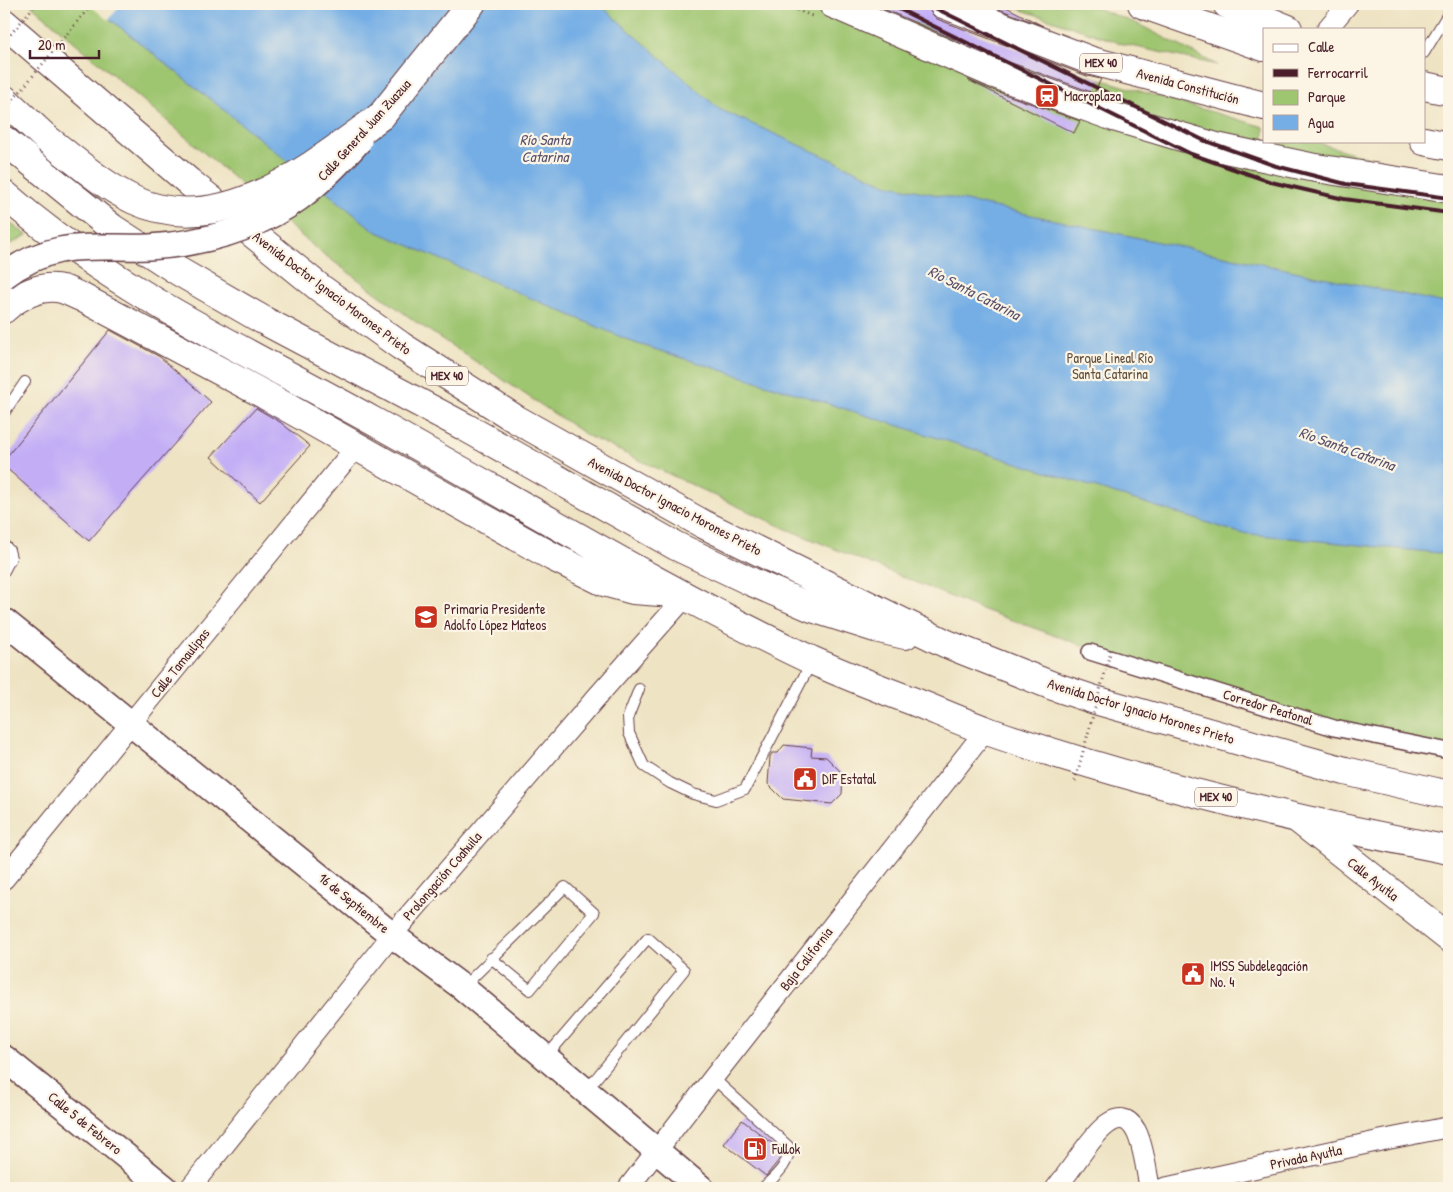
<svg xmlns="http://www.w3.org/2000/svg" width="1453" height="1192" font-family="'Patrick Hand',sans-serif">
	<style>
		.green { fill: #9ec570; stroke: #74724e }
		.water { fill: #75aee5; stroke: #606688 }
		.pier { fill: #eee3c3 }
		.building { fill: #c3aef6 }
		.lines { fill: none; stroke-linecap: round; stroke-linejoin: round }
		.service-casing { stroke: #633c42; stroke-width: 12 }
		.pedestrian-casing { stroke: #633c42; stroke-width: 18 }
		.minor-casing { stroke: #633c42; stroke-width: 22 }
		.tertiary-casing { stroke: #633c42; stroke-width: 28 }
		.secondary-casing { stroke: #633c42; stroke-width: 30 }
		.trunk-casing { stroke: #633c42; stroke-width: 30 }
		.path { stroke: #633c42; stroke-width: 3; stroke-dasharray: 1 4; stroke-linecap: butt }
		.service { stroke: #fff; stroke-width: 10 }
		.pedestrian { stroke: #fff; stroke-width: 15 }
		.minor { stroke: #fff; stroke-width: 20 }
		.tertiary { stroke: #fff; stroke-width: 25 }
		.secondary { stroke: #fff; stroke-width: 28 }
		.trunk { stroke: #fff; stroke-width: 28 }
		.rail { stroke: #4a1f2b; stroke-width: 4 }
		.tertiary-bridge-casing { stroke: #633c42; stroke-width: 28; stroke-linecap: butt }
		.trunk-bridge-casing { stroke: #633c42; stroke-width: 30; stroke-linecap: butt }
		.path-bridge { stroke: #633c42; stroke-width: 3; stroke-dasharray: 1 4; stroke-linecap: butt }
		.tertiary-bridge { stroke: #fff; stroke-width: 25 }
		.trunk-bridge { stroke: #fff; stroke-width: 28 }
		.labels { text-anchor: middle; stroke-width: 4.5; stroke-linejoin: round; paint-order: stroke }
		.shield { fill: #fcf5e5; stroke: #7f5f63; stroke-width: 1 }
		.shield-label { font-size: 12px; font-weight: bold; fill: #4a1f2b }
		.street-label { font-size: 14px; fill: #4a1f2b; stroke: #fcf5e5 }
		.poi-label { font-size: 14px; fill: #4a1f2b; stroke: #fcf5e5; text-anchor: start }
		.park-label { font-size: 14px; fill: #635140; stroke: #fcf5e5 }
		.water-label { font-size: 15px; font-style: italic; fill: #59516c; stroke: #fcf5e5 }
	</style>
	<rect width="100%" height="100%" fill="#fcf5e5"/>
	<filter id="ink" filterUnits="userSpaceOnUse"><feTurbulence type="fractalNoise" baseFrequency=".02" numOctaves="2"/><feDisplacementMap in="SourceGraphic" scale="10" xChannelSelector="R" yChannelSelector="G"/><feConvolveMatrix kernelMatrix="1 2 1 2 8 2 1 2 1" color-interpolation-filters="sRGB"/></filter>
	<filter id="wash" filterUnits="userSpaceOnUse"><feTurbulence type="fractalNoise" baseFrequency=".0096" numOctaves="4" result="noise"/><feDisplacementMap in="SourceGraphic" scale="20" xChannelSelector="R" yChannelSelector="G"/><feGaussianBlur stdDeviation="1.12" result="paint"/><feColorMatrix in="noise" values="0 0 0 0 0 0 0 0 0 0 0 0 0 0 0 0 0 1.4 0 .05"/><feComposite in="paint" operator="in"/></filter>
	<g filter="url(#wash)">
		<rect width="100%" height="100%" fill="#eee3c3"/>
		<path class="green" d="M30,4H897C1014,58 1141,91 1264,127V141H1312L1365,157L1449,178V748L1351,729L1157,672L978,608L784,528L588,436L416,322L318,250Z
			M1004,4H1086L1138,24L1217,65L1123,44Z
			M4,219L27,235L4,248Z"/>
		<path class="water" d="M91,4H599L719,109L886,184L1449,304V554L1240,533L635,343L375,231Z"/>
		<path class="pier" d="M88,4H122L108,20Z"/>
		<g id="blocks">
			<path class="building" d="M872,4H928L931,13L937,19L1087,76L1101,79L1094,93L998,58Z
				M986,4H1000L1043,26Z
				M968,80L987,88L1080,121L1074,133Z
				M110,330L160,357L211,402L89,541L4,466V460Z
				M256,408L280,422L310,446L260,502L211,457Z
				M784,745L812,748L811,756L826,757L843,774L842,794L832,804L783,799L768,784L770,757L772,753H778Z
				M742,1120L781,1150L779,1160L766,1176L724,1144Z"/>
		</g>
	</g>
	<g filter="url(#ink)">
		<use href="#blocks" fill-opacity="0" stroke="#633c42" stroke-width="1"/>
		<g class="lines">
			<defs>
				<path id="service" d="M1424,53L1449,12
					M4,413L25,382
					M4,545L9,550L11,558L4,571
					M639,689L628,717L629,733L644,766L670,783L693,794L716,800L745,789L812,661
					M463,987L565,887L594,913L530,990L491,958
					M545,1058L648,938L684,970L585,1092
					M713,1078L788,1146C792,1163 774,1177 763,1188"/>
				<path id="pedestrian" d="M1090,652L1334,728L1449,751"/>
				<path id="minor" d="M1327,29L1348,4
					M4,879L356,447
					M190,1188L392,935L595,699L686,596
					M628,1188L713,1078L986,730
					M1056,1188C1064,1178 1072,1167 1079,1157C1090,1142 1118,1098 1136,1131C1144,1146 1146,1171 1150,1188
					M1164,1188L1383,1140L1449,1127"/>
				<path id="tertiary" d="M4,621L392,935L462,987L701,1188
					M4,1058L165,1188"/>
				<path id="secondary" d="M381,116L471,4
					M1298,819L1449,938"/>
				<path id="trunk" d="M833,4L992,73L1114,117L1216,147L1310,167L1449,189
					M943,4L1092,61L1264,106
					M1142,4L1264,47
					M1227,4L1288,29
					M4,23L189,182L320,288L401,346L514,418L703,524L947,644L1053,686L1095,700L1345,771L1449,795
					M1424,86L1449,91
					M4,99L47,139
					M4,140L112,228L178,271L263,320L465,427L676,546L752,582L812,608L875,628L905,635
					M1424,141L1449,146
					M4,194C113,290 247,351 373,421C518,501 661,589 811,660C845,675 880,689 915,702C940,712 965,723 990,732C1139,783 1294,820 1449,850
					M4,309C18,296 42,284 62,289C69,291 75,295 81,297L265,395L553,557L604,582L633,590L674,593"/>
			</defs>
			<use href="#service" class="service-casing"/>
			<use href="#pedestrian" class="pedestrian-casing"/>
			<use href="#minor" class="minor-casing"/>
			<use href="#tertiary" class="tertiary-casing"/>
			<use href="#secondary" class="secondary-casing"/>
			<use href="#trunk" class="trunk-casing"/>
			<path class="path" d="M783,4L812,16"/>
			<use href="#service" class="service"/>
			<use href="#pedestrian" class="pedestrian"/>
			<use href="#minor" class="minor"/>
			<use href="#tertiary" class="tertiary"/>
			<use href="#secondary" class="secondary"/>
			<use href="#trunk" class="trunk"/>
			<path class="rail" d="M889,4L1191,154L1271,182L1344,199L1449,213
				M927,4L1203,140L1276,166L1346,184L1449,198"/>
			<defs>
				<path id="tertiary-bridge" d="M4,276C54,238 92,249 149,247C202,244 256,229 299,198C321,182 341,161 359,141"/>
				<path id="trunk-bridge" d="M47,139C75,160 102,185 134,200C222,241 313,165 381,116"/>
			</defs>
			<use href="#tertiary-bridge" class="tertiary-bridge-casing"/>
			<use href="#trunk-bridge" class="trunk-bridge-casing"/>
			<path class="path-bridge" d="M4,42L36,4
				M4,111L92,4
				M1075,781L1111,650"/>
			<use href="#tertiary-bridge" class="tertiary-bridge"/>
			<use href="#trunk-bridge" class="trunk-bridge"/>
		</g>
	</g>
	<defs>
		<symbol id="station-square" viewBox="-11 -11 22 22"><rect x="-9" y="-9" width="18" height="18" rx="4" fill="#c8321e" stroke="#fcf5e5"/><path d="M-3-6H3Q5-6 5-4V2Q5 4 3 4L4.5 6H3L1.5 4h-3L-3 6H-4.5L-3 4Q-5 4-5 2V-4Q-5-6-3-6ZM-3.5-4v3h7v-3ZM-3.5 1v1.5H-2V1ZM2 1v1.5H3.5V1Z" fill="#fff"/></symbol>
		<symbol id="school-square" viewBox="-11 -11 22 22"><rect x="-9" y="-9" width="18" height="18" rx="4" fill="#c8321e" stroke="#fcf5e5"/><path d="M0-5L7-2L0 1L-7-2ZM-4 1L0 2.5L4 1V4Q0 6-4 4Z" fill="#fff"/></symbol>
		<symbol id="civic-square" viewBox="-11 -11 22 22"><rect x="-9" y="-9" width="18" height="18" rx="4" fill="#c8321e" stroke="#fcf5e5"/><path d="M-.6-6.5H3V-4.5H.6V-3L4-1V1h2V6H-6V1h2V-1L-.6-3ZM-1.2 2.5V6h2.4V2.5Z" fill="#fff"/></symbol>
		<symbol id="fuel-square" viewBox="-11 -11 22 22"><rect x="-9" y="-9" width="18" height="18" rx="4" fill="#c8321e" stroke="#fcf5e5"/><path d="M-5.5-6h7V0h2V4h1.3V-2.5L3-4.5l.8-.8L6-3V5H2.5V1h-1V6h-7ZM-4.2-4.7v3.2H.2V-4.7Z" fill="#fff"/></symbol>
	</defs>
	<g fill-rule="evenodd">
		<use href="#station-square" x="1033" y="82" width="28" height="28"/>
		<use href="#school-square" x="412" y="603" width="28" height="28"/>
		<use href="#civic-square" x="791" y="765" width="28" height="28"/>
		<use href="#civic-square" x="1179" y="960" width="28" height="28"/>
		<use href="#fuel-square" x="741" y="1135" width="28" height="28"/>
	</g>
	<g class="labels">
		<g class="shield">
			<rect x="1080" y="53.5" width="42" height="19" rx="4"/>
			<rect x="426" y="366.5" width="42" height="19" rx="4"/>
			<rect x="1195" y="787.5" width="42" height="19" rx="4"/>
		</g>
		<g class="shield-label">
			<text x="1101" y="67">MEX 40</text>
			<text x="447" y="380">MEX 40</text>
			<text x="1216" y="801">MEX 40</text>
		</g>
		<g class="street-label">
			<text transform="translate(1188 86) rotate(15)" y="5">Avenida Constitución</text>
			<text transform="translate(364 130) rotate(-48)" y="5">Calle General Juan Zuazua</text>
			<text transform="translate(332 293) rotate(37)" y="5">Avenida Doctor Ignacio Morones Prieto</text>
			<text transform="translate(675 506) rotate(28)" y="5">Avenida Doctor Ignacio Morones Prieto</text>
			<text transform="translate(180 663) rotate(-51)" y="5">Calle Tamaulipas</text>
			<text transform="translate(1268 707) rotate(17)" y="5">Corredor Peatonal</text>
			<text transform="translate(1141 711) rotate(17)" y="5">Avenida Doctor Ignacio Morones Prieto</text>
			<text transform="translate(442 876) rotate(-49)" y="5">Prolongación Coahuila</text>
			<text transform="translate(1373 879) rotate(38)" y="5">Calle Ayutla</text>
			<text transform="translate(354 903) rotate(39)" y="5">16 de Septiembre</text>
			<text transform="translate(806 959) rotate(-52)" y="5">Baja California</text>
			<text transform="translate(85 1123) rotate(39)" y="5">Calle 5 de Febrero</text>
			<text transform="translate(1306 1157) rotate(-12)" y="5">Privada Ayutla</text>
		</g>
		<g class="poi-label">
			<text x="1064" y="101">Macroplaza</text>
			<text x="444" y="614">Primaria Presidente<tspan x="444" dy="16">Adolfo López Mateos</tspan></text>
			<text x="822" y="784">DIF Estatal</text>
			<text x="1210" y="971">IMSS Subdelegación<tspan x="1210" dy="16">No. 4</tspan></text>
			<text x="772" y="1154">Fullok</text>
		</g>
		<g class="park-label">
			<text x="1110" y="363">Parque Lineal Río<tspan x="1110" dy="16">Santa Catarina</tspan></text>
		</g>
		<g class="water-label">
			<text x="545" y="145">Río Santa<tspan x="545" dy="17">Catarina</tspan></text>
			<text transform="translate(974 293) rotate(27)" y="5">Río Santa Catarina</text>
			<text transform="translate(1347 449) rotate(20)" y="5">Río Santa Catarina</text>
		</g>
	</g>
	<rect width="1453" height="1192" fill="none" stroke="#fcf5e5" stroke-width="20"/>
	<rect x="1263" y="28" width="162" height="115" fill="#fcf5e5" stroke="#b59f9b"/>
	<rect x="1273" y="44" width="25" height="8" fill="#ffffff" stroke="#b59f9b"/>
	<text x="1308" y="52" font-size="15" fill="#4a1f2b">Calle</text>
	<rect x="1273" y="69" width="25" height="8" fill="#4a1f2b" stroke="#b59f9b"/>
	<text x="1308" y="78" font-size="15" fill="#4a1f2b">Ferrocarril</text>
	<rect x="1273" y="90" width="25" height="15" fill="#9ec570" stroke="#b59f9b"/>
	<text x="1308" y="102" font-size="15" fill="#4a1f2b">Parque</text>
	<rect x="1273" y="115" width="25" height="15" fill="#75aee5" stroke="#b59f9b"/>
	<text x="1308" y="128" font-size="15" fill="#4a1f2b">Agua</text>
	<path d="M30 50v8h69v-8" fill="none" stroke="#4a1f2b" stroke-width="2.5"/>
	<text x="38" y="50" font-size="15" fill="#4a1f2b" stroke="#fcf5e5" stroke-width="4" paint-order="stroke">20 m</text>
</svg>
